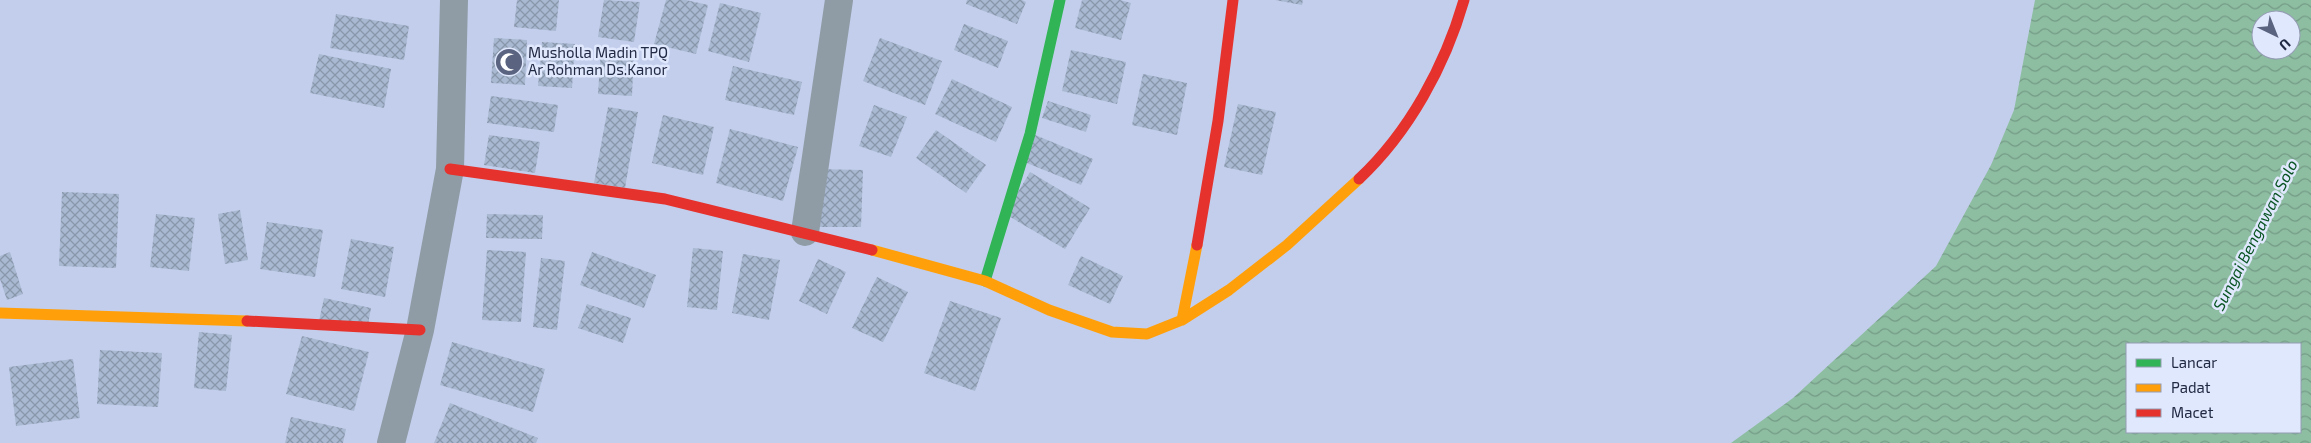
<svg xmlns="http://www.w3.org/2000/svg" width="2311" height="443" font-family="'Exo 2',sans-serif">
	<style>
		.water { fill: url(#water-waves); fill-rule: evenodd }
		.building { fill: url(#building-cross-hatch) }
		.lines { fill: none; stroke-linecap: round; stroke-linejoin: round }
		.street { stroke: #8f9ca6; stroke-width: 28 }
		.fast { stroke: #30b455; stroke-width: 11 }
		.slow { stroke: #ff9f0a; stroke-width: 11 }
		.jam { stroke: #e5322d; stroke-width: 11 }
		.labels { text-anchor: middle; stroke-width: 5; stroke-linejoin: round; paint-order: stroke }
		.poi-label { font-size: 15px; fill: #212a44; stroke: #e0e8fd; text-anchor: start }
		.water-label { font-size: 16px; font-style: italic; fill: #095423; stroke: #e0e8fd }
	</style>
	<defs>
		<pattern id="water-waves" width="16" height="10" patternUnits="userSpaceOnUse" patternTransform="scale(1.25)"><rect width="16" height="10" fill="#8ebea2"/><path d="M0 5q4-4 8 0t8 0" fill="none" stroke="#749b86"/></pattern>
		<pattern id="building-cross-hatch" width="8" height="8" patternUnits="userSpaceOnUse" patternTransform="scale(1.25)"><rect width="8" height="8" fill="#a9b9d1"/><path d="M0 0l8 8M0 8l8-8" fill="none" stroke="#8997ab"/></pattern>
	</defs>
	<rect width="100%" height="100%" fill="#c3ceec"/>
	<path class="water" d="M2035,0H2311V443H1731L1793,398L1936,266L1991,165L2014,110ZM2261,20H2291V50H2261ZM2127,344H2300V432H2127Z"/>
	<path class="building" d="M517,0H559L556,31L514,27Z
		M604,0L640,2L634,42L598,37Z
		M666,0H686L708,5L696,54L654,44Z
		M967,0H1022L1026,2L1017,24L966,4Z
		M1082,0H1120L1131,3L1121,40L1075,28Z
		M1275,0H1303L1302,5Z
		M720,3L761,13L749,62L708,51Z
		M336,14L409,26L404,60L330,48Z
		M964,24L1008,41L998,68L954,50Z
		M494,38L527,40L525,85L491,83Z
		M880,38L942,61L925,105L863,81Z
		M542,42L575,44L572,88L538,86Z
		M601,49L634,51L632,96L598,94Z
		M1071,50L1126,62L1117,104L1062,91Z
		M319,54L391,69L384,108L310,93Z
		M733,66L802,82L794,115L725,100Z
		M1143,74L1187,83L1177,135L1132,125Z
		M952,79L1012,107L996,142L935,114Z
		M491,96L558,105L554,132L487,123Z
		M1048,101L1091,115L1086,132L1042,118Z
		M1238,104L1276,112L1262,175L1224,167Z
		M874,105L907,117L891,157L859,146Z
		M608,107L638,112L625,188L594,183Z
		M663,115L714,127L703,175L652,163Z
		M730,129L798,147L783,201L716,183Z
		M936,130L986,165L966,193L916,158Z
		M1028,132L1093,159L1081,185L1017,159Z
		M489,135L540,142L535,173L484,165Z
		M814,169L863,170L861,227H812Z
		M1030,172L1090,208L1065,249L1005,214Z
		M62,192L119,194L116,268L59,266Z
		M240,210L248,260L225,264L218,214Z
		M156,214L195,218L189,271L150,267Z
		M487,214L543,215L542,239L486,238Z
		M267,222L323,230L315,277L260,269Z
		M351,239L394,247L385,297L341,289Z
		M693,248L723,251L717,310L687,307Z
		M487,250L526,252L521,322L482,320Z
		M10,252L23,294L7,300L0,279V256Z
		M592,252L656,275L644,308L580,285Z
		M743,254L780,260L769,320L732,313Z
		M1081,256L1123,276L1110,304L1068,285Z
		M541,258L565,261L557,330L533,327Z
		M818,259L846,272L827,314L799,301Z
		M877,277L908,292L883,342L852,328Z
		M324,298L371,308L367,330L319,321Z
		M950,301L1001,318L975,391L924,373Z
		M587,304L631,318L623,343L578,328Z
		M199,332L232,335L226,391L194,388Z
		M302,336L369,352L354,411L286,394Z
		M452,342L545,369L533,412L440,385Z
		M100,350L162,353L158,407L97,404Z
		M73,359L80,418L16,426L9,367Z
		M450,403L538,438L536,443H434Z
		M291,417L346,429L343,443H285Z"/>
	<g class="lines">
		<path class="street" d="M805,232L839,0
			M391,443L420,330L450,169L454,0"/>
		<path class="fast" d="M985,281L1030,134L1060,0"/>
		<path class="slow" d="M872,250L985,281L1049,310L1112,332L1147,334L1182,320L1197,245
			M0,313L247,321
			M1182,320L1229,290L1287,245L1359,179"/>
		<path class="jam" d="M450,169L665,199L872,250
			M1359,179C1409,132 1445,66 1464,0
			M1197,245L1218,121L1233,0
			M247,321L420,330"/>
	</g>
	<defs>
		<symbol id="mosque-disc" viewBox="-11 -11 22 22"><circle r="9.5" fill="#5a637f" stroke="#e0e8fd"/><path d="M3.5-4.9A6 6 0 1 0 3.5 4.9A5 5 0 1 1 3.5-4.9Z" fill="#fff"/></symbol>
	</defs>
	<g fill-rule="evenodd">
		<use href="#mosque-disc" x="493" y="46" width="32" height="32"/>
	</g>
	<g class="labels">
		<g class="poi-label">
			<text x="528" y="58">Musholla Madin TPQ<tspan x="528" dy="17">Ar Rohman Ds.Kanor</tspan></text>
		</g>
		<g class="water-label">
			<text transform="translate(2255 235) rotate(-63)" y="6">Sungai Bengawan Solo</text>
		</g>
	</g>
	<rect x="2126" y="343" width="175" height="90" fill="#e0e8fd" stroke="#949cb3"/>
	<rect x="2136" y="359" width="25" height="8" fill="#30b455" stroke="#949cb3"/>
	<text x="2171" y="368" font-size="15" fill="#212a44">Lancar</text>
	<rect x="2136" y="384" width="25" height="8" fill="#ff9f0a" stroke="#949cb3"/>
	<text x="2171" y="393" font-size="15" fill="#212a44">Padat</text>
	<rect x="2136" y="409" width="25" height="8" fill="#e5322d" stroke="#949cb3"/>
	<text x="2171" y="418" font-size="15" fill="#212a44">Macet</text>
	<g transform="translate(2276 35) rotate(137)"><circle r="24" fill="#e0e8fd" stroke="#949cb3"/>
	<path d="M0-4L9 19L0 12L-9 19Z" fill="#5a637f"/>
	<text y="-8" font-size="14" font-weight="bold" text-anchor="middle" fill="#212a44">U</text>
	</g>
</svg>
